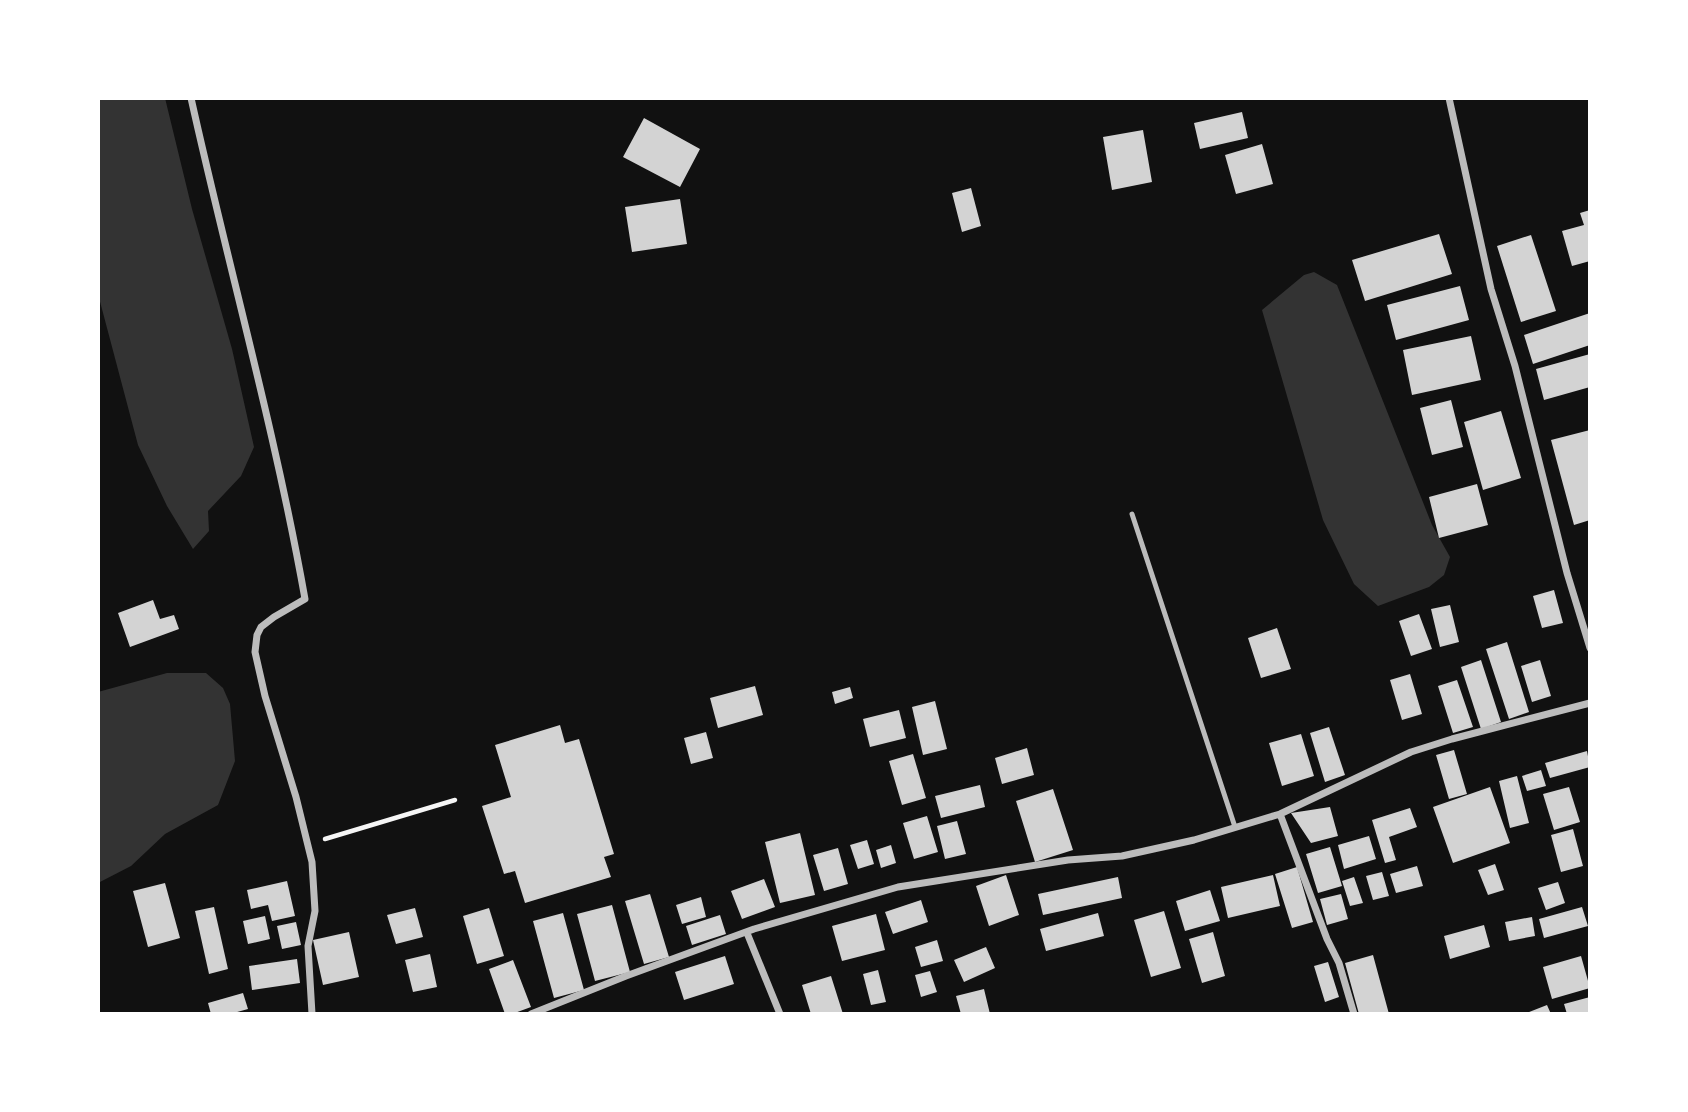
<svg xmlns="http://www.w3.org/2000/svg" width="1688" height="1112" font-family="'Open Sans',sans-serif">
	<style>
		.water { fill: #333 }
		.building { fill: #d3d3d3 }
		.lines { fill: none; stroke-linecap: round; stroke-linejoin: round }
		.path { stroke: #f5f5f5; stroke-width: 4.5 }
		.service { stroke: #bcbcbc; stroke-width: 5 }
		.minor { stroke: #bcbcbc; stroke-width: 7 }
	</style>
	<rect width="100%" height="100%" fill="#111"/>
	<path class="water" d="M98,98H165L192,209L232,349L254,447L241,476L208,511L209,531L193,549L167,506L138,445L98,294Z
		M1314,272L1337,285L1432,525L1450,557L1444,575L1429,587L1378,606L1354,584L1323,520L1262,310L1304,275Z
		M167,673H206L223,688L230,704L235,761L218,805L165,834L131,866L98,883V692Z"/>
	<path class="building" d="M1242,112L1248,138L1200,149L1194,123Z
		M644,118L700,149L680,187L623,157Z
		M1143,130L1152,182L1112,190L1103,137Z
		M1262,144L1273,184L1236,194L1225,155Z
		M971,188L981,226L962,232L952,193Z
		M680,199L687,244L632,252L625,207Z
		M1590,210V261L1572,266L1562,231L1584,225L1580,213Z
		M1439,234L1452,274L1365,301L1352,260Z
		M1531,235L1556,311L1521,322L1497,246Z
		M1460,286L1469,320L1396,340L1387,305Z
		M1590,313V345L1533,364L1524,335Z
		M1471,336L1481,380L1412,395L1403,350Z
		M1590,354V387L1544,400L1536,369Z
		M1451,400L1463,447L1432,455L1420,408Z
		M1501,411L1521,478L1483,490L1464,422Z
		M1590,430V520L1574,525L1551,440Z
		M1477,484L1488,525L1439,538L1429,497Z
		M1554,590L1563,623L1542,628L1533,596Z
		M153,600L160,619L174,615L179,629L130,647L118,613Z
		M1450,605L1459,642L1440,647L1431,609Z
		M1419,614L1432,649L1411,656L1399,621Z
		M1277,628L1291,669L1261,678L1248,638Z
		M1507,642L1529,712L1509,719L1486,649Z
		M1481,660L1501,722L1481,729L1461,667Z
		M1540,660L1551,696L1532,702L1521,666Z
		M1410,674L1422,714L1402,720L1390,680Z
		M1457,680L1473,727L1453,733L1438,686Z
		M755,686L763,715L718,728L710,698Z
		M850,687L853,698L835,704L832,692Z
		M935,701L947,749L923,755L912,707Z
		M899,710L906,738L870,747L863,719Z
		M560,725L565,743L579,739L614,854L604,857L611,877L525,903L515,871L504,874L482,806L511,797L495,745Z
		M1329,727L1345,775L1325,782L1310,733Z
		M706,732L713,758L691,764L684,738Z
		M1301,734L1314,776L1282,786L1269,743Z
		M1027,748L1034,775L1002,784L995,758Z
		M1454,750L1467,794L1449,799L1436,755Z
		M1587,751L1590,767L1550,778L1545,763Z
		M913,754L926,798L902,805L889,761Z
		M1541,770L1546,786L1527,791L1522,776Z
		M1517,776L1529,823L1510,828L1499,781Z
		M980,785L985,807L941,818L935,796Z
		M1490,787L1510,843L1453,863L1433,807Z
		M1569,787L1580,822L1554,830L1543,794Z
		M1053,789L1073,850L1035,862L1016,801Z
		M1330,807L1338,836L1311,843L1291,813Z
		M1410,808L1417,827L1389,837L1396,860L1385,863L1372,820Z
		M927,816L938,852L914,859L903,823Z
		M957,821L966,854L945,859L937,826Z
		M1573,829L1583,866L1561,872L1551,835Z
		M800,833L815,895L780,903L765,842Z
		M1369,836L1376,859L1344,869L1338,845Z
		M867,840L874,864L858,869L850,845Z
		M891,845L896,863L881,868L876,850Z
		M1330,847L1342,886L1318,893L1306,854Z
		M838,848L848,884L824,891L813,855Z
		M1495,864L1504,890L1488,895L1478,870Z
		M1417,866L1423,886L1396,893L1390,874Z
		M1297,867L1313,922L1292,928L1275,874Z
		M1382,872L1389,896L1373,900L1366,876Z
		M1006,875L1019,915L989,926L976,886Z
		M1273,875L1280,906L1228,918L1221,887Z
		M1118,877L1122,898L1043,915L1038,894Z
		M1354,877L1363,903L1350,906L1342,881Z
		M764,879L775,907L742,919L731,891Z
		M287,881L295,916L272,921L268,905L251,909L247,890Z
		M1558,882L1565,903L1546,910L1538,888Z
		M165,883L180,938L148,947L133,891Z
		M1210,890L1220,921L1185,931L1176,901Z
		M650,894L669,957L644,964L625,901Z
		M1341,894L1348,919L1327,925L1320,899Z
		M701,897L706,917L682,924L676,905Z
		M921,900L928,922L893,934L885,912Z
		M612,905L630,972L595,981L577,914Z
		M214,907L228,969L209,974L195,911Z
		M1582,907L1588,926L1544,938L1539,919Z
		M415,908L423,937L396,944L387,915Z
		M489,908L504,956L477,964L463,916Z
		M1164,911L1181,968L1151,977L1134,920Z
		M563,913L584,990L554,998L533,921Z
		M1098,913L1104,936L1046,951L1040,929Z
		M876,914L885,950L842,961L832,926Z
		M720,915L726,934L692,945L686,926Z
		M265,916L270,939L248,944L243,921Z
		M1532,917L1535,936L1509,941L1505,922Z
		M296,922L301,945L282,949L277,926Z
		M1484,925L1490,947L1450,959L1444,936Z
		M349,932L359,977L323,985L313,940Z
		M1213,932L1225,976L1202,983L1189,939Z
		M937,940L943,961L921,967L915,947Z
		M986,947L995,968L964,982L954,960Z
		M430,954L437,987L413,992L405,960Z
		M1373,955L1389,1014H1359L1345,963Z
		M725,956L734,984L684,1000L675,972Z
		M1581,956L1590,988L1552,999L1543,967Z
		M297,959L300,983L252,990L249,966Z
		M513,960L531,1007L512,1014H505L489,969Z
		M1328,962L1339,997L1325,1002L1314,966Z
		M878,970L886,1002L871,1005L863,974Z
		M930,971L937,992L921,997L915,975Z
		M831,976L843,1014H811L802,985Z
		M984,989L990,1014H961L956,996Z
		M243,993L248,1009L230,1014H211L208,1003Z
		M1590,997V1014H1567L1564,1004Z
		M1547,1005L1551,1014H1524Z"/>
	<g class="lines">
		<path class="path" d="M325,839L455,800"/>
		<path class="service" d="M1132,514L1235,827"/>
		<path class="minor" d="M191,98C228,265 275,430 305,599L274,617L261,627L257,635L255,652L265,696L296,797L312,862L315,911L308,946L312,1014
			M1449,98L1491,289L1515,366L1567,573L1590,648
			M1280,814L1327,939L1339,963L1354,1014
			M747,933L780,1014
			M531,1014L626,976L754,929L898,887L1068,860L1122,856L1194,840L1280,814L1411,752L1452,739L1590,703"/>
	</g>
	<rect width="1688" height="1112" fill="none" stroke="#ffffff" stroke-width="200"/>
</svg>
